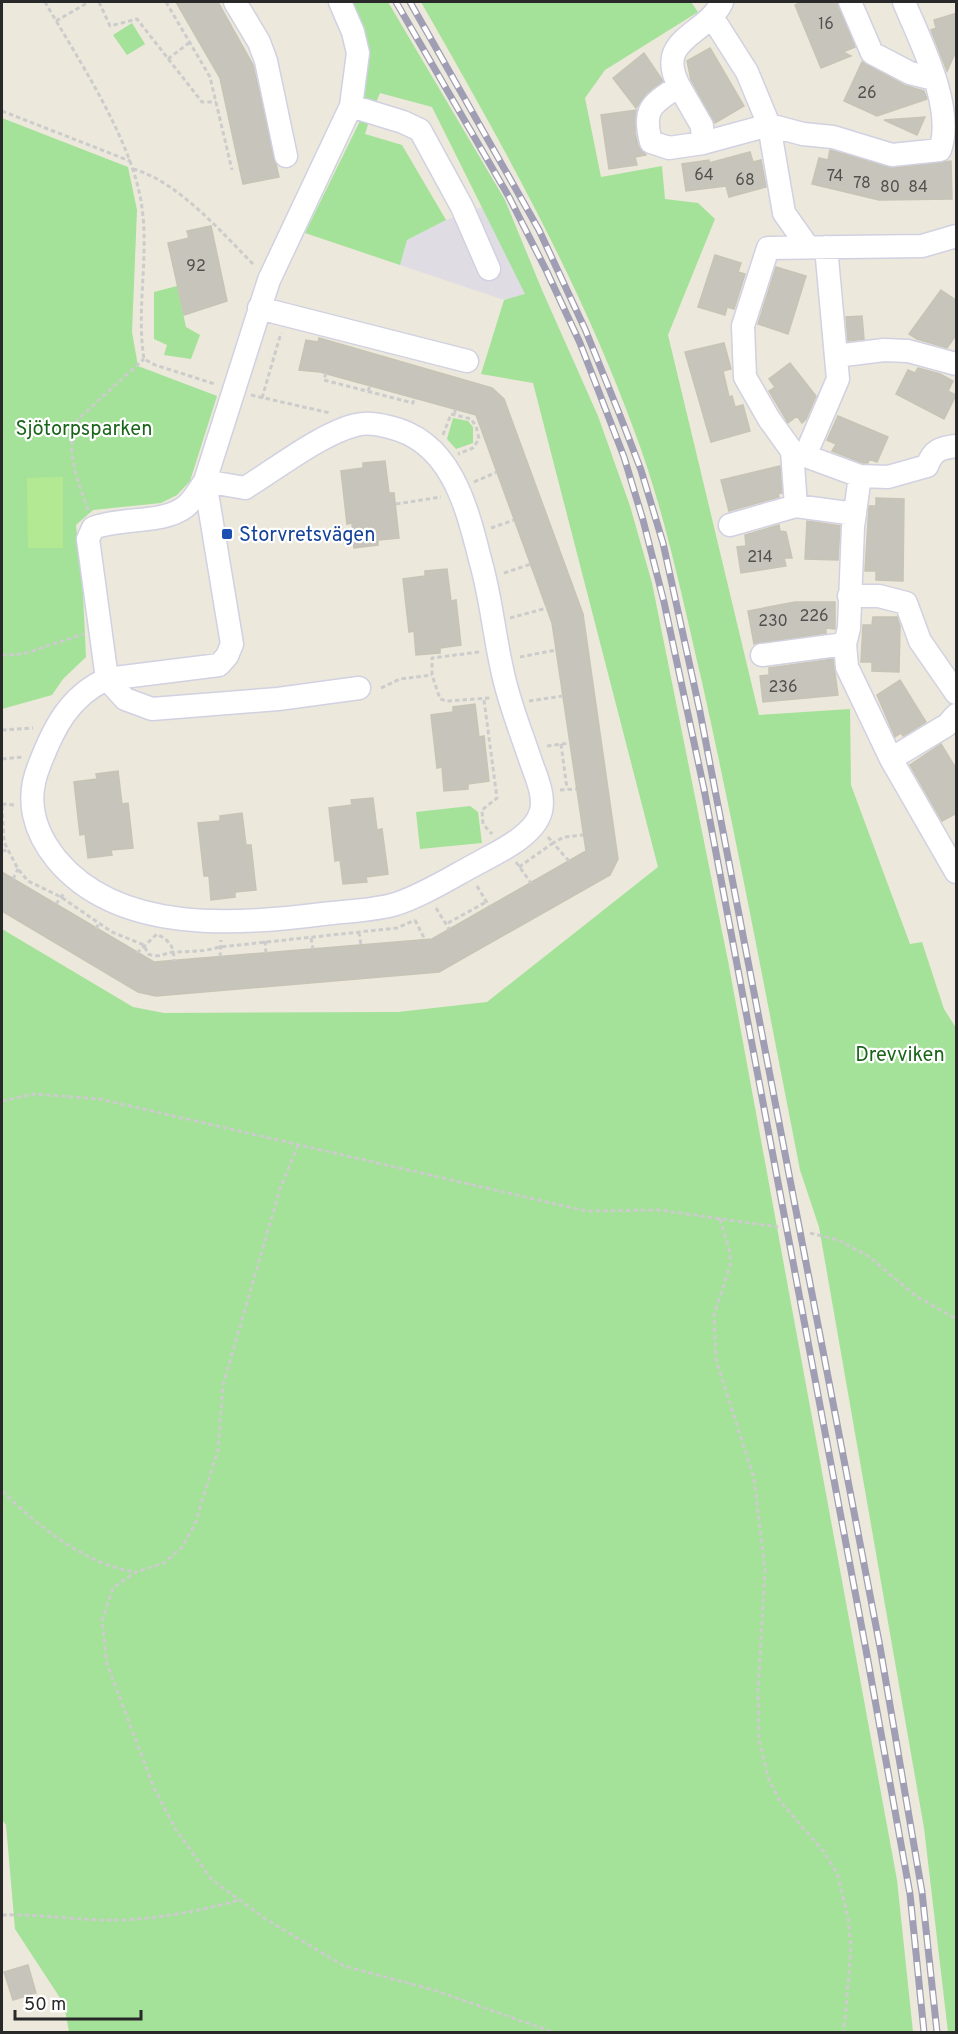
<svg xmlns="http://www.w3.org/2000/svg" width="958" height="2034" font-family="Overpass,sans-serif">
	<style>
		.industrial { fill: #e0dce4 }
		.green { fill: #a3e298 }
		.pitch { fill: #b4e994 }
		.building { fill: #c7c4bb; stroke: #c7c4b5; stroke-width: 1.5 }
		.lines { fill: none; stroke-linecap: round; stroke-linejoin: round }
		.minor-casing { stroke: #d1d1e2; stroke-width: 25 }
		.path { stroke: #ccc; stroke-width: 3; stroke-dasharray: 4.5 3; stroke-linecap: butt }
		.minor { stroke: #fff; stroke-width: 22 }
		.rail-casing { stroke: #a09eb4; stroke-width: 7 }
		.rail { stroke: #fff; stroke-width: 4.5; stroke-dasharray: 14; stroke-linecap: butt }
		.transit-dot { fill: #1a4fb4; stroke: #fff; stroke-width: 2 }
		.labels { text-anchor: middle; stroke-width: 4.5; stroke-linejoin: round; paint-order: stroke }
		.number-label { font-size: 16px; fill: #50504e }
		.park-label { font-size: 20px; fill: #1b651b; stroke: #fff }
		.transit-label { font-size: 20px; fill: #164399; stroke: #fff; text-anchor: start }
	</style>
	<rect width="100%" height="100%" fill="#ece8db"/>
	<path class="industrial" d="M482,207L526,295L504,300L400,265L407,240L446,220Z"/>
	<path class="green" d="M352,2H388L505,200L542,290L598,416L630,506L652,583L729,966L897,1880L913,2032H69L64,2004L15,1929L6,1825L2,1820V929L133,1007L164,1013L398,1012L487,1002L658,867L533,383L481,374L504,300L525,294L432,107L380,93L375,105L364,103C368,67 367,35 352,2Z
		M421,2H691L698,12L605,70L585,98L601,177L662,166L665,199L698,203L715,219L668,335L759,715L850,709L851,785L910,944L922,942L944,1009L956,1028V2032H948L924,1828L819,1227L800,1170C768,1007 738,844 702,682C682,597 665,512 634,430C579,280 500,140 421,2Z
		M132,23L145,44L127,55L113,35Z
		M2,118L128,167L137,210L132,332L138,366L217,396L190,481L177,495L161,503L93,510L76,525L83,594L86,657L63,679L52,695L2,709Z
		M361,119L369,121L365,134L402,145L446,220L407,240L400,265L305,233Z
		M177,286L186,327L200,335L191,359L164,355L167,345L154,339V292Z
		M453,418L468,421L473,427V443L456,449L447,439Z
		M470,806L478,812L482,843L420,849L416,812Z"/>
	<path class="pitch" d="M63,477V548H28L27,478Z"/>
	<path class="building" d="M176,2H218L253,65L279,177L243,184L220,78Z
		M803,2H837L855,47L843,52L851,56L821,68L795,5Z
		M957,13V49L947,71L931,30L936,28L934,20Z
		M710,48L744,106L715,123L691,80L687,61Z
		M644,53L663,81L646,94L636,108L613,78Z
		M862,62L904,85L924,91L927,99L877,116L844,101Z
		M636,110L635,133L638,145L646,155L635,157L637,165L609,169L601,115Z
		M925,117L917,135L884,120Z
		M830,150L893,168L951,161L952,199L879,200L812,184L819,158L828,160Z
		M750,152L753,162L761,160L766,187L729,197L726,186L686,191L682,164L709,160V163Z
		M211,226L227,301L184,315L168,243L189,238L187,231Z
		M715,255L741,263L738,272L745,274L734,309L727,307L725,315L698,307Z
		M776,267L806,276L788,334L758,324Z
		M941,290L957,301V334L947,348L917,339L909,334Z
		M862,316L864,339L848,341L846,317Z
		M319,338L492,388L504,399L583,614L618,859L610,875L439,972L156,996L138,992L2,911V872L154,962L432,939L586,851L552,623L476,415L320,372L299,370L306,340L318,342Z
		M724,343L731,369L723,371L729,397L732,396L735,407L743,405L750,431L711,442L685,352Z
		M790,363L816,396L806,419L802,423L797,416L788,423L769,391L775,387L769,379Z
		M918,368L940,374L953,381L948,391L956,395L944,419L896,394L908,370L915,373Z
		M838,416L888,437L877,462L869,459L868,463H863L832,451L836,444L827,440Z
		M385,461L389,493H394L399,538L378,540V545L354,548L352,523L347,524L341,471L363,468V463Z
		M780,466L782,493L778,494L779,497L729,511L721,480Z
		M876,498L904,499L903,581L876,580V571H865L869,506H876Z
		M807,521L840,526L838,560L805,559Z
		M779,525L780,531L786,532L792,558H784L786,566L741,573L737,547L746,546L745,535Z
		M447,569L451,601L456,600L461,645L440,648V653L416,655L414,631L409,632L403,579L425,576V571Z
		M795,602H835V629L826,628V633L754,644L748,611Z
		M873,617H897L900,626L899,672L872,671V662H861L863,625H872Z
		M833,659L838,695L763,702L760,676L769,675V668Z
		M900,680L926,722L903,736L901,733L895,737L877,695Z
		M475,704L479,737L484,736L489,781L468,784V789L444,791L442,767L437,768L431,715L453,712V707Z
		M941,744L957,770V813L942,821L910,765Z
		M118,771L122,804L128,803L133,848L111,850L112,855L88,858L85,834L80,835L74,782L97,779L96,774Z
		M373,798L377,830L382,829L388,874L366,877L367,882L343,884L340,860L335,861L329,808L352,805L351,800Z
		M242,813L246,845H251L256,890L235,892V897L211,900L209,876H204L198,823L220,821V816Z
		M28,1965L36,1993L13,2000L4,1972Z"/>
	<g class="lines">
		<defs>
			<path id="minor" d="M235,2L259,42L266,61L286,156
				M850,2L872,53L910,73L934,79
				M712,17L747,72L769,125L784,213L808,247
				M679,86C654,38 706,36 722,2
				M351,106L403,122L420,130L462,207L489,269
				M703,143L702,126L679,86C652,104 642,108 651,142L669,148L703,143L769,125L803,134L833,137L892,155L940,150C955,107 920,41 904,2
				M956,236L922,246L768,248L743,326L745,377L769,419L792,451L860,476L888,477L927,466C933,450 940,448 956,446
				M259,308L467,361
				M836,356L884,350L908,351L956,364
				M792,451L796,506
				M805,456L838,379L826,247
				M860,476L853,527L849,628L845,644L847,667L891,759L956,872
				M205,481L245,488C276,469 322,433 356,425C367,422 378,424 389,427C452,441 467,508 481,563C491,598 494,634 502,669C508,700 520,729 530,759C535,774 545,794 541,811C535,835 500,851 480,862C453,876 426,894 396,904C373,911 346,911 323,914C237,925 119,934 57,860C34,832 25,800 39,766C53,729 69,696 107,679L125,699L152,709L278,699L359,688
				M205,481L232,644L227,656L219,665L107,679L88,539L93,528C120,517 163,524 185,507C193,501 199,490 205,481L269,280L351,106L358,53L353,32L340,2
				M730,525L796,506L855,514
				M849,596H879L906,603L920,641L956,693
				M762,655L845,644
				M891,759L947,725L956,715"/>
		</defs>
		<use href="#minor" class="minor-casing"/>
		<path class="path" d="M45,2C78,59 134,143 142,208C149,258 136,309 144,359L155,365L215,384
			M99,2L110,26L137,19L202,102H216
			M166,2L210,77L232,170
			M56,21L89,2
			M168,59L190,42
			M2,111L130,161
			M133,169C178,181 223,234 255,266
			M326,373L324,380L413,403L414,398
			M368,391L370,386
			M251,395L330,413
			M262,398L281,333
			M455,409V415
			M443,435L451,414L471,419L476,426L479,439L473,448L458,454
			M474,482L497,472
			M396,504L441,497
			M88,510C78,480 63,449 78,419L144,359
			M491,528L514,520
			M504,573L531,564
			M510,618L547,608
			M479,652L432,658V675L440,699L447,701L490,698
			M2,655L23,654L84,634
			M520,657L556,650
			M381,688L400,679L432,675
			M484,700L497,798L482,810L483,824L492,834
			M529,701L563,696
			M2,730L33,728
			M561,744L567,789
			M547,746L570,743
			M2,759L23,757
			M560,790L576,789
			M2,804L15,805
			M2,806L4,842L18,869L28,881L61,897L112,932L144,945L148,954C160,959 165,952 176,952C196,951 201,952 220,947L397,928L415,920
			M2,851L8,850
			M569,861L553,843L564,837L583,835
			M516,862L531,883
			M519,867L553,843L548,837
			M13,879L18,869
			M477,886L489,906
			M56,904L65,892
			M436,908L449,929
			M415,920L425,940
			M448,923L486,902
			M96,929L99,923
			M359,932L361,945
			M311,938L313,949
			M265,941L266,953
			M137,953L157,934C170,941 174,946 174,961
			M220,957L221,940
			M2,1101L34,1094L100,1099L586,1211L659,1210L778,1227
			M298,1145L280,1189L223,1385L218,1450L195,1524L182,1547L164,1563L136,1572L113,1588L102,1620L107,1664L154,1788L175,1828L211,1879L267,1920L344,1966L434,1990L553,2032
			M720,1219L730,1252V1266L714,1315L716,1360L754,1478L765,1570L758,1692L759,1740L769,1780L780,1801L824,1852L837,1873L848,1917L851,1948L844,2032
			M810,1233L838,1240L868,1256L916,1296L956,1319
			M2,1491C38,1526 83,1563 134,1572
			M2,1915C36,1914 69,1919 103,1920C150,1921 195,1912 240,1900"/>
		<use href="#minor" class="minor"/>
		<defs>
			<path id="rail" d="M396,2L509,197L547,272L580,343L624,457L643,520L664,602L704,789L866,1650L910,1894L924,2032
				M410,2L539,230L585,329L621,418L641,470L663,543L700,712L880,1647L922,1892L937,2032"/>
		</defs>
		<use href="#rail" class="rail-casing"/>
		<use href="#rail" class="rail"/>
	</g>
	<rect class="transit-dot" x="221" y="528" width="12" height="12" rx="3"/>
	<g class="labels">
		<g class="number-label">
			<text x="826" y="29">16</text>
			<text x="867" y="98">26</text>
			<text x="704" y="180">64</text>
			<text x="835" y="181">74</text>
			<text x="745" y="185">68</text>
			<text x="862" y="188">78</text>
			<text x="890" y="192">80</text>
			<text x="918" y="192">84</text>
			<text x="196" y="271">92</text>
			<text x="760" y="562">214</text>
			<text x="814" y="621">226</text>
			<text x="773" y="626">230</text>
			<text x="783" y="692">236</text>
		</g>
		<g class="park-label">
			<text x="84" y="435">Sjötorpsparken</text>
			<text x="900" y="1061">Drevviken</text>
		</g>
		<g class="transit-label">
			<text x="239" y="541">Storvretsvägen</text>
		</g>
	</g>
	<rect width="958" height="2034" fill="none" stroke="#292929" stroke-width="6"/>
	<path d="M15 2010v9h126v-9" fill="none" stroke="#292929" stroke-width="3"/>
	<text x="24" y="2010" font-size="18" fill="#292929" stroke="#ffffff" stroke-width="4.5" paint-order="stroke">50 m</text>
</svg>
